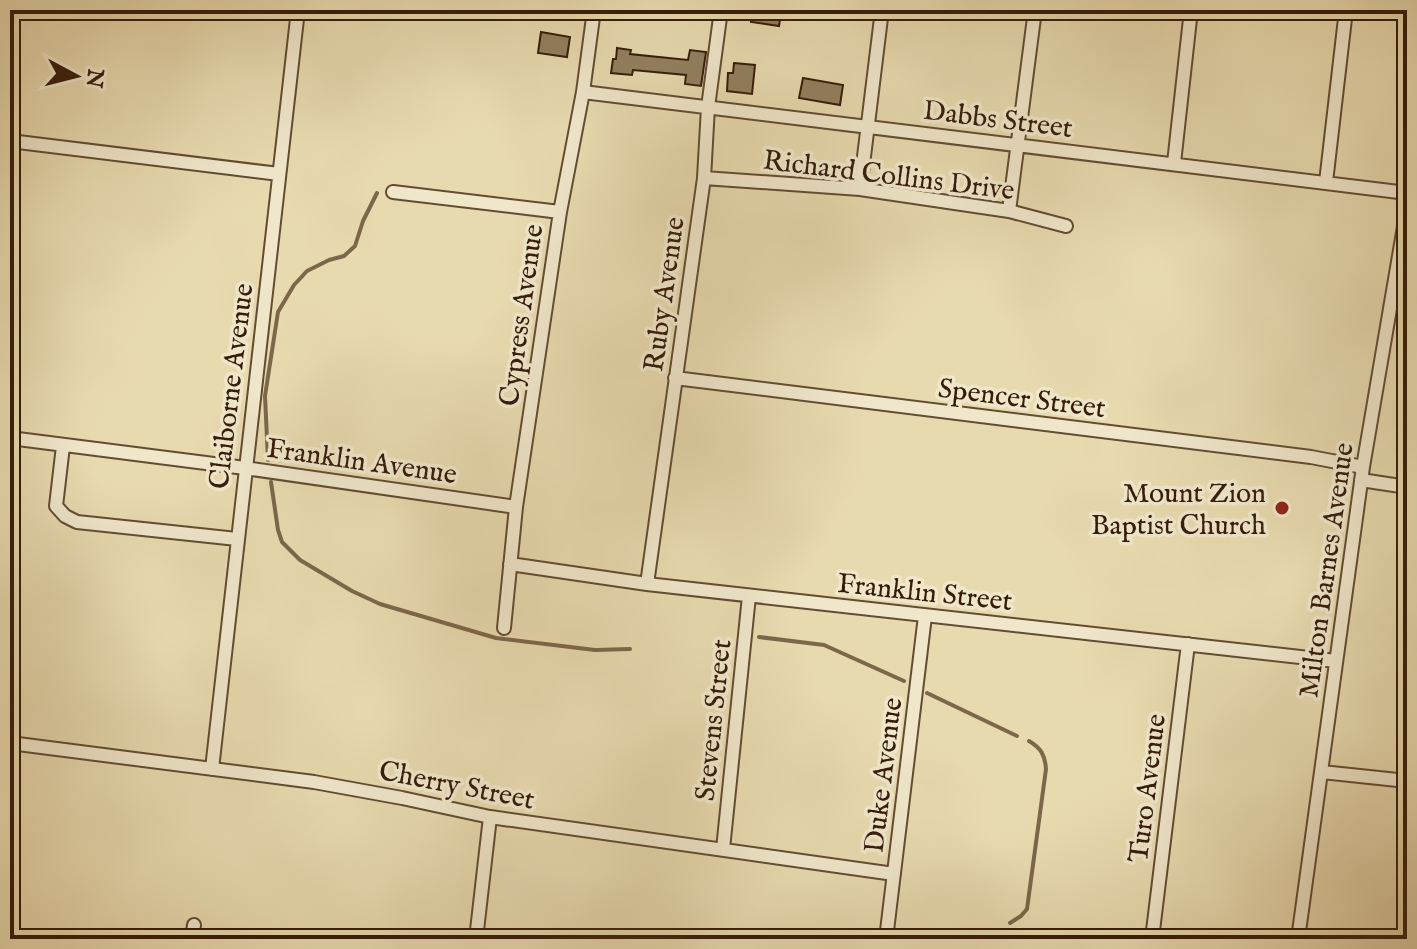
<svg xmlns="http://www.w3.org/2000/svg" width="1417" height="949" font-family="'IM FELL English',serif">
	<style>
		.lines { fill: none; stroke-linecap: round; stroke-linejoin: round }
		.stream { stroke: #7c674b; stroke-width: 4 }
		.building { fill: #927f5f; stroke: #351c09; stroke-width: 2 }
		.minor-casing { stroke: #624c32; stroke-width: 16 }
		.minor { stroke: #f0e7cb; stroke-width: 12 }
		.poi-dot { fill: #8f2418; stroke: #f0e7cb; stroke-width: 3 }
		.labels { text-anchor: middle; stroke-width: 7; stroke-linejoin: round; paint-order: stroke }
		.street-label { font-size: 28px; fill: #351c09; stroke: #f0e7cb }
		.poi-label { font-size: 28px; fill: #351c09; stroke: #f0e7cb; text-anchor: end }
	</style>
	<rect width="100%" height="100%" fill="#e8daaf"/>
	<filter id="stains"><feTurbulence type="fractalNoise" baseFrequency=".0025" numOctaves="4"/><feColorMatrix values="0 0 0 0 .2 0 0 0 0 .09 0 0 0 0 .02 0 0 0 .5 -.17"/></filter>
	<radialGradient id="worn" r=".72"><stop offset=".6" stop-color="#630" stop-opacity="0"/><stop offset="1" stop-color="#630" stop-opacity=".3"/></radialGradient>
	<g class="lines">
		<path class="stream" d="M268,460L265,396L278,312L294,285L307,271L329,260L344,256L355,246L363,221L377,193
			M271,482L278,530L282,542L300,560L352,591L380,604L496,638L595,650L630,649
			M759,637L824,645L904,681
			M927,693L1017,736
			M1010,923L1021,916L1027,909L1046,769C1045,755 1041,748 1029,741
			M983,939L997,930"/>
	</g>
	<path class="building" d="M753,10L781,12L779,26L751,22Z
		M541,32L570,37L567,57L538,53Z
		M617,48L631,50L630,54L688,60L690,50L706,52L701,86L685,84L686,75L633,70L632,75L611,73L613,59H616Z
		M734,63L755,65L752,94L727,91L728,73H733Z
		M803,78L843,85L840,105L799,98Z"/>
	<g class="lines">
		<defs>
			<path id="minor" d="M583,92L1407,193
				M10,141L279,174
				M1174,163L1191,10
				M704,178L860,189L1009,211L1066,226
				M1326,182L1346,10
				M860,189L882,10
				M393,192L560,212
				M1009,211L1035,10
				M675,378L1311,457L1363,467
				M10,438L245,468L516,507
				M63,446L56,506L65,516L77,522L237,539
				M1361,480L1407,487
				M510,564L647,584L1336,661
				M647,584L704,178L708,107L721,10
				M504,628L516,507L560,212L583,92L594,10
				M10,743L314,782L402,798L490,817L894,874
				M212,769L298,10
				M1322,772L1407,781
				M723,849L749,596
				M192,939L194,925
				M476,939L490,817
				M886,939L925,616
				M1152,939L1188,644
				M1298,939L1363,467L1407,209"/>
		</defs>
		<use href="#minor" class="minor-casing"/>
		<use href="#minor" class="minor"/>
	</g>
	<circle class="poi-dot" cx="1282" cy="508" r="8"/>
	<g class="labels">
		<g class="street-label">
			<text transform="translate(998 118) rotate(7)" y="10">Dabbs Street</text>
			<text transform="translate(889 174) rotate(7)" y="10">Richard Collins Drive</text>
			<text transform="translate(663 294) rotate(-82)" y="10">Ruby Avenue</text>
			<text transform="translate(520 315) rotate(-82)" y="10">Cypress Avenue</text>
			<text transform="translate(230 386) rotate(-83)" y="10">Claiborne Avenue</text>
			<text transform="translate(1022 397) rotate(7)" y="10">Spencer Street</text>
			<text transform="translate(362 460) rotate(8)" y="10">Franklin Avenue</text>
			<text transform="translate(1325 570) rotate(-82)" y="10">Milton Barnes Avenue</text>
			<text transform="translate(925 591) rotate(6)" y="10">Franklin Street</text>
			<text transform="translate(712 720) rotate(-84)" y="10">Stevens Street</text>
			<text transform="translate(882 775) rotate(-83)" y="10">Duke Avenue</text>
			<text transform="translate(457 784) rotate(11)" y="10">Cherry Street</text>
			<text transform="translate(1146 788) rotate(-83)" y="10">Turo Avenue</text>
		</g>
		<g class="poi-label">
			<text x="1266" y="502">Mount Zion<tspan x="1266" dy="32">Baptist Church</tspan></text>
		</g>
	</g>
	<rect width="1417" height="949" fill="none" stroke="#e8daaf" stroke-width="40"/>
	<rect x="12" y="12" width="1393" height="925" fill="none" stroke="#351c09" stroke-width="4"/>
	<rect x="20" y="20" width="1377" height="909" fill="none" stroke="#351c09" stroke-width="2"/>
	<g transform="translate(76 76) rotate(97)" stroke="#f0e7cb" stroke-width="6" paint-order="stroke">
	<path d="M0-6L14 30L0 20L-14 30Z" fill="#351c09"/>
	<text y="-12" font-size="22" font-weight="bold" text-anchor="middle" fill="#351c09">N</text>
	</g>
	<rect width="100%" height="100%" filter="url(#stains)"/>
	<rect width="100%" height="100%" fill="url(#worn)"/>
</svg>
